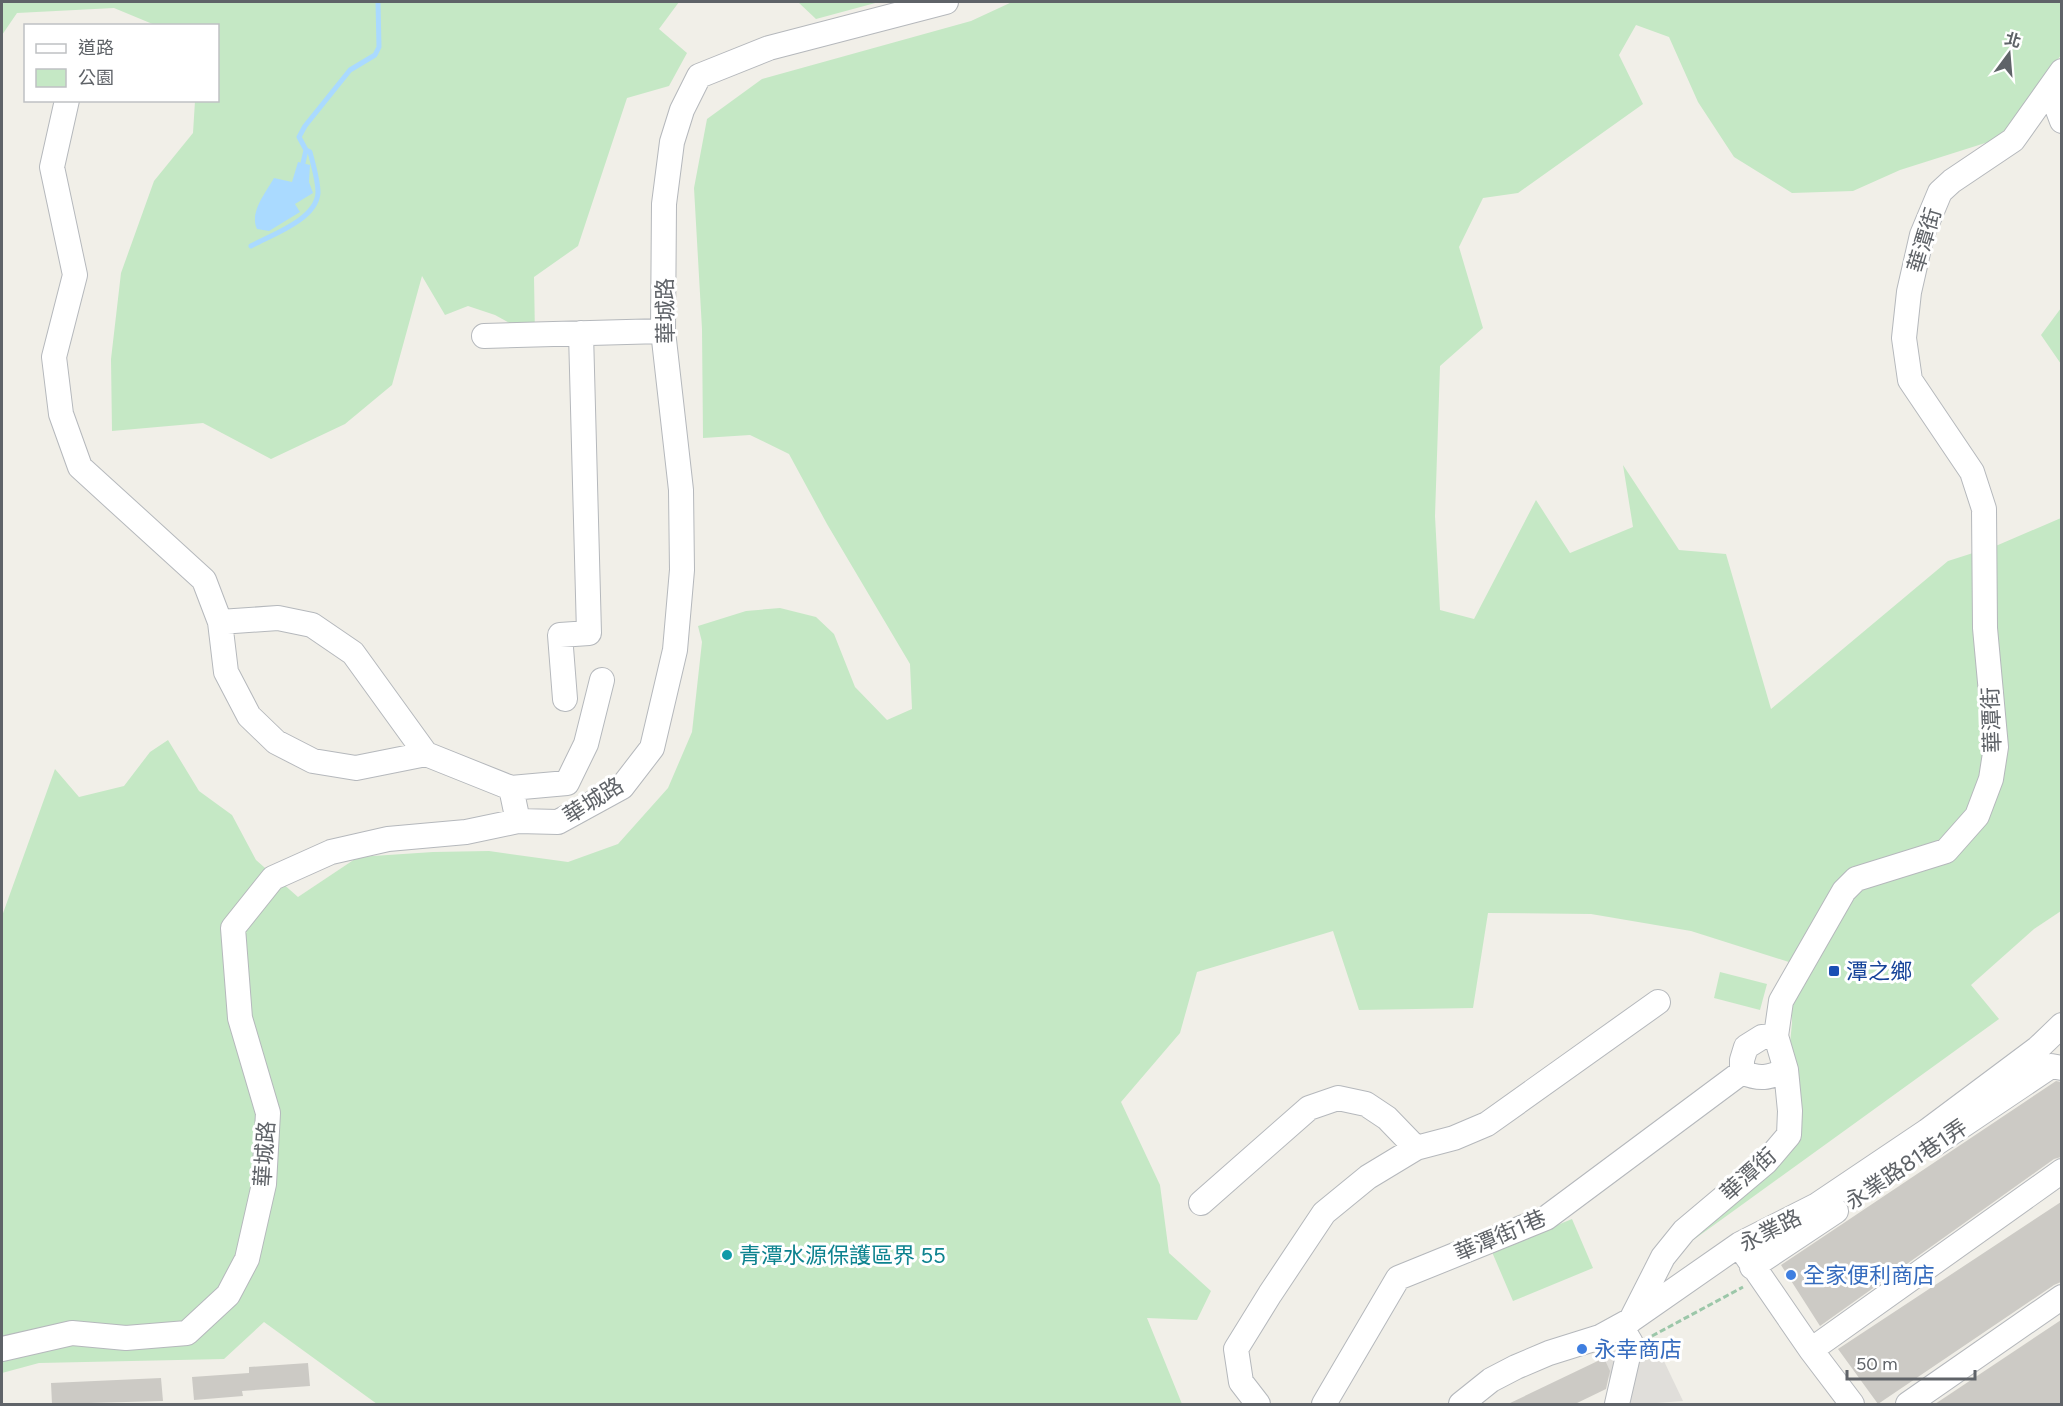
<svg xmlns="http://www.w3.org/2000/svg" width="2063" height="1406" font-family="Figtree,'Noto Sans TC',sans-serif">
	<style>
		.industrial { fill: #e0deda }
		.green { fill: #c5e8c5 }
		.water { fill: #aadaff }
		.lines { fill: none; stroke-linecap: round; stroke-linejoin: round }
		.stream { stroke: #aadaff; stroke-width: 5 }
		.building { fill: #cccac5 }
		.minor-casing { stroke: #b5b8bc; stroke-width: 26 }
		.path { stroke: #9cc7a9; stroke-width: 3; stroke-dasharray: 6 3; stroke-linecap: butt }
		.minor { stroke: #fff; stroke-width: 24 }
		.transit-dot { fill: #1a4fb4; stroke: #fff; stroke-width: 2 }
		.culture-dot { fill: #0f9aa8; stroke: #fff; stroke-width: 2 }
		.shop-dot { fill: #3f7fe0; stroke: #fff; stroke-width: 2 }
		.labels { text-anchor: middle; stroke-width: 6; stroke-linejoin: round; paint-order: stroke }
		.street-label { font-size: 22px; fill: #5f6368; stroke: #fff }
		.transit-label { font-size: 22px; fill: #164399; stroke: #fff; text-anchor: start }
		.culture-label { font-size: 22px; fill: #0d838f; stroke: #fff; text-anchor: start }
		.shop-label { font-size: 22px; fill: #366cbe; stroke: #fff; text-anchor: start }
	</style>
	<rect width="100%" height="100%" fill="#f1efe8"/>
	<path class="industrial" d="M1652,1336L1683,1401L1644,1404H1616L1603,1355Z"/>
	<path class="green" d="M2,2H679L659,29L687,53L669,86L627,98L578,246L534,277L535,337L495,315L468,306L445,315L422,276L392,385L345,424L271,459L203,423L112,431L111,359L121,273L154,181L193,133L195,101L218,100V26L155,25L114,8L17,13L2,35Z
		M798,2H879L816,19Z
		M1012,2H2061V55L2001,138L1900,170L1853,191L1792,193L1734,157L1698,102L1669,37L1636,25L1619,55L1643,104L1518,193L1483,198L1459,247L1483,328L1440,366L1435,516L1440,610L1474,619L1536,500L1570,553L1633,527L1623,465L1679,550L1726,554L1771,709L1948,561L1998,545L2061,518V911L2034,929L1971,985L1999,1019L1685,1246L1781,1137L1792,1023V963L1691,931L1591,914L1488,913L1473,1008L1359,1010L1333,931L1197,972L1180,1033L1121,1102L1160,1185L1169,1253L1211,1291L1197,1320L1147,1318L1182,1404H377L264,1322L224,1359L39,1363L2,1373V916L55,769L79,797L124,786L150,752L168,740L199,791L232,815L256,860L298,897L358,857L433,852L489,851L568,862L618,844L668,788L692,732L702,642L698,626L746,611L780,608L816,617L834,634L855,687L887,720L912,709L910,664L827,524L789,454L750,435L703,438L702,329L694,188L707,119L762,79L971,21Z
		M2061,308V364L2041,335Z
		M1720,972L1767,984L1760,1010L1714,998Z
		M1572,1219L1593,1268L1513,1301L1492,1252Z"/>
	<path class="water" d="M298,162L310,165L309,182L313,193L295,204L300,212L269,231L257,229C249,213 266,192 274,178L292,182Z"/>
	<g class="lines">
		<path class="stream" d="M303,163L306,150L299,137L305,126L350,70L375,55L379,47L378,2
			M251,246C271,235 316,220 318,193C318,180 313,164 310,152L306,150"/>
	</g>
	<path class="building" d="M2056,1081L2061,1082V1157L2054,1159L1820,1326L1781,1265Z
		M2061,1202V1282L2054,1285L1878,1404L1838,1349Z
		M2061,1320V1404H1935Z
		M1604,1358L1610,1371L1606,1389L1575,1404H1508Z
		M308,1363L310,1386L242,1391L243,1396L194,1400L192,1377L249,1373V1367Z
		M161,1378L163,1401L52,1404L51,1383Z"/>
	<g class="lines">
		<defs>
			<path id="minor" d="M2050,89L2062,121
				M67,100L52,167L75,275L54,357L61,414L80,467L204,580L220,622L278,618L312,625L353,653L426,754L511,788L518,821
				M484,336L663,331
				M220,622L226,672L249,716L276,742L313,761L356,768L426,754
				M565,699L560,635L589,633L581,333
				M511,788L567,783L586,744L602,680
				M1742,1072V1060L1746,1047L1762,1037L1776,1036
				M1742,1072C1760,1080 1768,1078 1786,1070
				M1932,1146L2051,1066L2062,1068
				M1201,1203L1309,1108L1338,1098L1366,1104L1387,1118L1416,1148
				M1745,1254L1811,1350L1852,1404
				M1752,1267L1836,1211
				M1631,1320L1663,1257L1684,1231L1766,1162L1789,1135L1790,1111L1786,1070L1776,1036L1781,1001L1844,891L1856,879L1946,851L1977,816L1991,779L1996,747L1985,628L1984,509L1972,472L1910,380L1904,338L1909,292L1922,235L1940,192L1952,181L2013,140L2062,71
				M2,1349L72,1333L126,1338L187,1333L228,1295L247,1259L264,1184L268,1113L240,1018L233,928L273,878L331,852L388,839L466,832L518,821L558,822L622,787L652,748L675,650L682,570L681,490L663,331L664,204L672,142L682,110L699,76L769,48L946,2
				M1811,1350L2062,1171
				M1258,1404L1241,1382L1236,1349L1270,1294L1324,1213L1368,1177L1416,1148L1454,1138L1487,1124L1658,1002
				M1324,1404L1398,1278L1546,1218L1742,1072
				M1461,1404L1491,1380L1516,1367L1549,1353L1600,1337L1631,1320L1740,1244L1817,1205L1927,1131L2038,1048L2062,1025
				M1617,1404L1631,1343L1621,1326
				M1908,1404L2062,1297"/>
		</defs>
		<use href="#minor" class="minor-casing"/>
		<path class="path" d="M1652,1336L1743,1287"/>
		<use href="#minor" class="minor"/>
	</g>
	<rect class="transit-dot" x="1828" y="965" width="12" height="12" rx="3"/>
	<circle class="culture-dot" cx="727" cy="1255" r="6"/>
	<g class="shop-dot">
		<circle cx="1791" cy="1275" r="6"/>
		<circle cx="1582" cy="1349" r="6"/>
	</g>
	<g class="labels">
		<g class="street-label">
			<text transform="translate(1924 240) rotate(-73)" y="8">華潭街</text>
			<text transform="translate(665 311) rotate(-91)" y="8">華城路</text>
			<text transform="translate(1991 720) rotate(-92)" y="8">華潭街</text>
			<text transform="translate(593 800) rotate(-32)" y="8">華城路</text>
			<text transform="translate(264 1154) rotate(-86)" y="8">華城路</text>
			<text transform="translate(1906 1164) rotate(-34)" y="8">永業路81巷1弄</text>
			<text transform="translate(1748 1174) rotate(-42)" y="8">華潭街</text>
			<text transform="translate(1770 1230) rotate(-27)" y="8">永業路</text>
			<text transform="translate(1500 1235) rotate(-23)" y="8">華潭街1巷</text>
		</g>
		<g class="transit-label">
			<text x="1846" y="979">潭之鄉</text>
		</g>
		<g class="culture-label">
			<text x="739" y="1263">青潭水源保護區界 55</text>
		</g>
		<g class="shop-label">
			<text x="1803" y="1283">全家便利商店</text>
			<text x="1594" y="1357">永幸商店</text>
		</g>
	</g>
	<rect width="2063" height="1406" fill="none" stroke="#5f6368" stroke-width="6"/>
	<rect x="24" y="24" width="195" height="78" fill="#ffffff" stroke="#bfc1c3" stroke-width="1.5"/>
	<rect x="36" y="44" width="30" height="9" fill="#ffffff" stroke="#bfc1c3" stroke-width="1.5"/>
	<text x="78" y="54" font-size="18" fill="#5f6368">道路</text>
	<rect x="36" y="69" width="30" height="18" fill="#c5e8c5" stroke="#bfc1c3" stroke-width="1.5"/>
	<text x="78" y="84" font-size="18" fill="#5f6368">公園</text>
	<g transform="translate(2009 54) rotate(16)" stroke="#ffffff" stroke-width="4.5" paint-order="stroke">
	<path d="M0-4.5L10 22L0 15L-10 22Z" fill="#5f6368"/>
	<text y="-9" font-size="16" font-weight="bold" text-anchor="middle" fill="#5f6368">北</text>
	</g>
	<path d="M1847 1370v9h128v-9" fill="none" stroke="#5f6368" stroke-width="3"/>
	<text x="1856" y="1370" font-size="18" fill="#5f6368" stroke="#ffffff" stroke-width="4.5" paint-order="stroke">50 m</text>
</svg>
